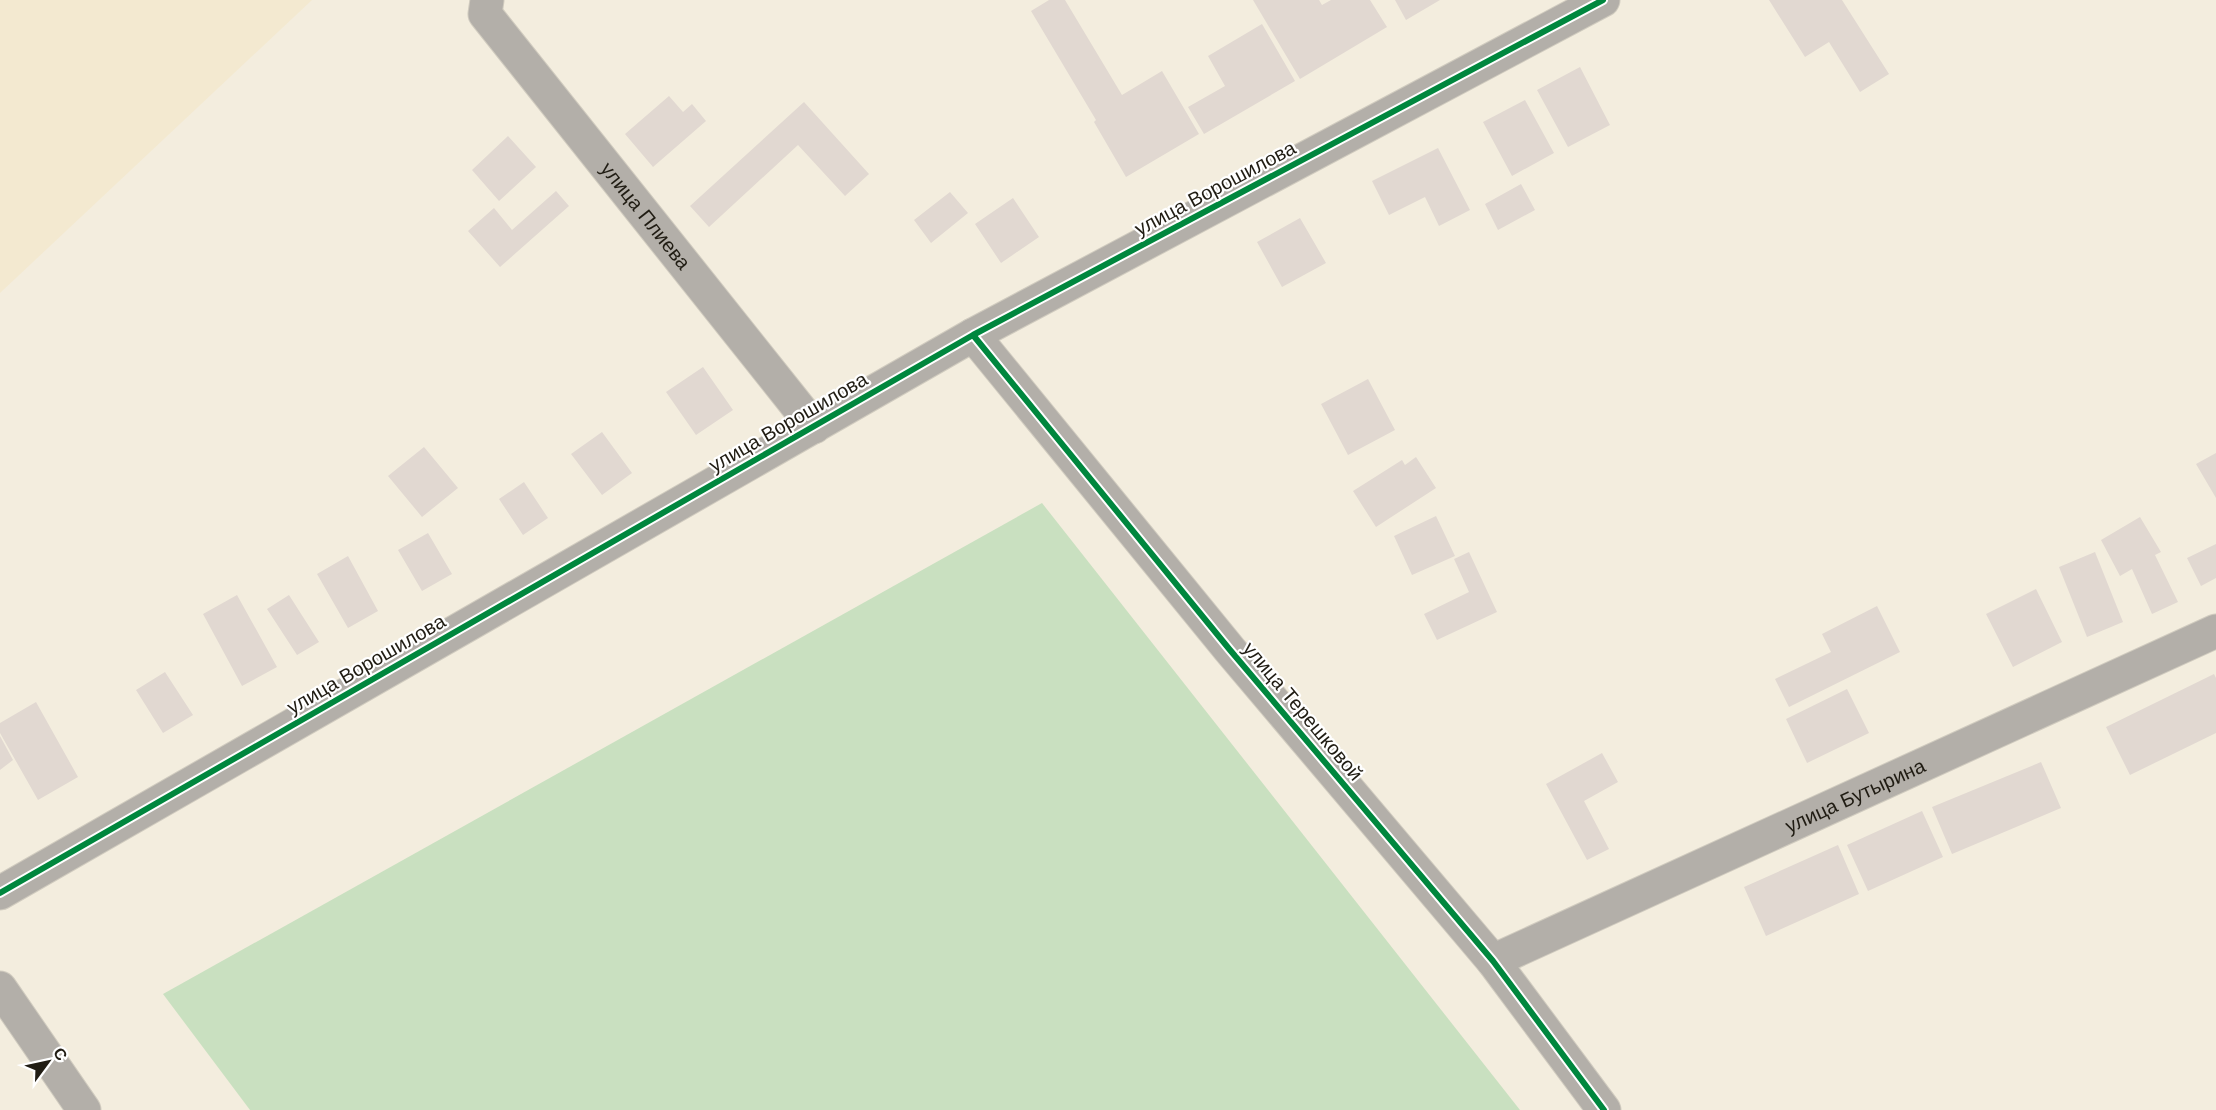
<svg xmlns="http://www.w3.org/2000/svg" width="2216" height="1110" font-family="Helvetica,sans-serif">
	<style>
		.built { fill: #f3e9d0 }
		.green { fill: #c9e0c0 }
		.building { fill: #e1d8d1 }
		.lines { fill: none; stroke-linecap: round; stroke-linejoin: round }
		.minor-casing { stroke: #d0cbbf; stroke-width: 35 }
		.minor { stroke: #b3afa9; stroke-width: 33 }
		.cycleway-casing { stroke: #fff; stroke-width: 10 }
		.cycleway { stroke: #00873e; stroke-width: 6 }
		.labels { text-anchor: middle; stroke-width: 4.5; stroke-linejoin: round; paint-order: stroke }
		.street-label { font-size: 20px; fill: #201c13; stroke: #fff }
	</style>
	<rect width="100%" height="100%" fill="#f3edde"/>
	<path class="built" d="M0,0H312L0,293Z"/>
	<path class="green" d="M1042,503L1520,1110H250L163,994Z"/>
	<path class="building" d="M1049,0H1065L1122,95L1162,71L1199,134L1126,177L1094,122L1096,120L1031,11Z
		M1253,0H1319L1322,5L1331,0H1370L1387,27L1300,79Z
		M1395,0H1440L1406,20Z
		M1769,0H1842L1889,74L1860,92L1829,42L1805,57Z
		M1262,24L1295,81L1204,134L1188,107L1225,86L1208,56Z
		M1580,67L1610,125L1568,147L1537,90Z
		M669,96L683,112L692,104L706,121L653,167L625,134Z
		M1525,100L1554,153L1512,176L1483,122Z
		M804,102L869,174L845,196L798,145L709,227L690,206Z
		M508,136L536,167L499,201L472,170Z
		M1438,148L1470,210L1439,226L1425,197L1389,215L1372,181Z
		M1521,184L1535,210L1498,230L1485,204Z
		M556,191L569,206L500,267L468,231L494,208L512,230Z
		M950,192L968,213L931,243L914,220Z
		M1013,198L1039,237L1001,263L975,224Z
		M1300,218L1326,263L1282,287L1257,242Z
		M703,367L733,410L696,435L666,392Z
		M1368,379L1395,430L1348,455L1321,404Z
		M602,432L632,473L602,495L571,454Z
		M424,447L458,488L422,517L388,476Z
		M2216,453V498L2196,464Z
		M1416,457L1436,488L1376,527L1353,491L1402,460L1405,465Z
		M524,482L548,518L523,535L499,499Z
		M1436,516L1455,556L1412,575L1394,536Z
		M2140,517L2161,552L2155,555L2178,602L2152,614L2132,569L2120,576L2101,540Z
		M428,533L452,574L422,591L398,550Z
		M2216,544V578L2201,586L2187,558Z
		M1469,552L1497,612L1437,640L1424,614L1469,592L1454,559Z
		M2095,552L2123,622L2087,637L2059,567Z
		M348,556L378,611L348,628L317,574Z
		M2036,589L2062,642L2013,667L1986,614Z
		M237,595L277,667L242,686L203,614Z
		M289,595L319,642L297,655L267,609Z
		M1877,606L1900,652L1789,707L1775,679L1831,652L1822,634Z
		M165,672L193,715L163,733L136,690Z
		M2214,674L2216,678V733L2130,775L2106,727Z
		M1847,689L1869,733L1807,763L1786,719Z
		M36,702L78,777L38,800L0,733V723Z
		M0,736L13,760L0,770Z
		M1602,753L1618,782L1584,801L1609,849L1587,860L1546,784Z
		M2041,762L2061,808L1952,854L1932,807Z
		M1922,811L1943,857L1868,891L1847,845Z
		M1838,845L1859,894L1766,936L1744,887Z"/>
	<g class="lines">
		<defs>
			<g id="minor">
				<path id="s1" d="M487,0L485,14L814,427"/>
				<path d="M973,335L1230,650L1493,961L1604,1110"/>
				<path d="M0,893L973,335L1603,0"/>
				<path id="s2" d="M1493,961L2216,631"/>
				<path d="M0,988L84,1110"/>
			</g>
		</defs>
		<use href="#minor" class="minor-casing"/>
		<use href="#minor" class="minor"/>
		<defs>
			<path id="cycleway" d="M973,335L1230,650L1493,961L1604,1110
				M0,893L973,335L1603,0"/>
		</defs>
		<use href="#cycleway" class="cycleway-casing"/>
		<use href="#cycleway" class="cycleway"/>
	</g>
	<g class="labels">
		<g class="street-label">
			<text transform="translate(1215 188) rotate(-28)" y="7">улица Ворошилова</text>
			<text dy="7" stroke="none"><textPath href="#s1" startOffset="272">улица Плиева</textPath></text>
			<text transform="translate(788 422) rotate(-30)" y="7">улица Ворошилова</text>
			<text transform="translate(366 664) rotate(-30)" y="7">улица Ворошилова</text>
			<text transform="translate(1303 711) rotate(50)" y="7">улица Терешковой</text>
			<text dy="7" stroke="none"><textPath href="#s2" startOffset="398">улица Бутырина</textPath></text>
		</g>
	</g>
	<g transform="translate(48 1062) rotate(57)" stroke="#ffffff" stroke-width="4.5" paint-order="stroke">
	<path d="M0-4.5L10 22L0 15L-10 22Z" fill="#201c13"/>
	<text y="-9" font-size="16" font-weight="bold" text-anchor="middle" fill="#201c13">С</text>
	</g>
</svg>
